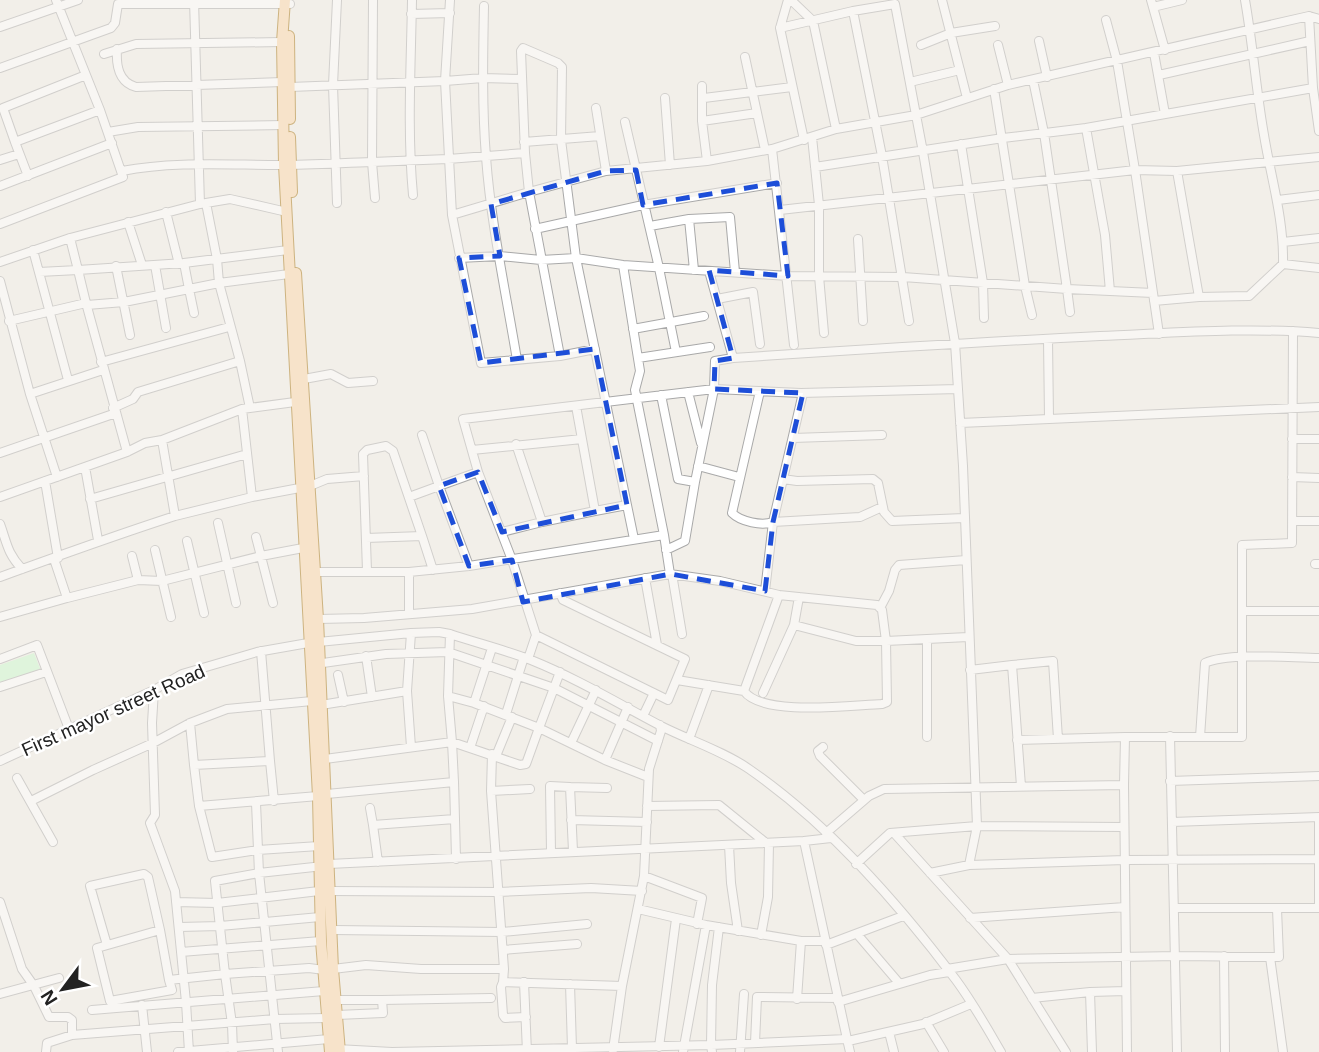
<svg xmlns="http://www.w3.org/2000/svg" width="1319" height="1052" font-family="Helvetica,sans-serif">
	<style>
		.park { fill: #c8facc }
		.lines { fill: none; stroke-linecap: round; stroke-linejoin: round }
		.minor-casing { stroke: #a9a9a9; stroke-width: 10 }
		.major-casing { stroke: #a06b00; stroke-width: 12 }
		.minor { stroke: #fff; stroke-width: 8 }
		.major { stroke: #fcd6a4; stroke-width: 10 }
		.marked { fill: none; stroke: #1d4ed8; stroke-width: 5; stroke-dasharray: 14 9; stroke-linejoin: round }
		.labels { text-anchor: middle; stroke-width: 5; stroke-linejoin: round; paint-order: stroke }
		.street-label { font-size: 19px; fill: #222; stroke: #fff }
	</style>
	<rect width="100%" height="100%" fill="#f2efe9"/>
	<path class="park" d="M34,653L41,671L0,685V665Z"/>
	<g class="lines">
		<defs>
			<path id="minor" d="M194,0L200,204
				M337,0L333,85L337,203
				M373,0L372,162L448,159L525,153L529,192L452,215L445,81L450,0
				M412,0C411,65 407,130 413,195
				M788,0L780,28L804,140
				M791,0L813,21L836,129
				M942,0L967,98
				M1151,0L1165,50
				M484,6C483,57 482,107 486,157C491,225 506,293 517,360
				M1153,7L1182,0
				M853,11L882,156L909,321
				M411,14L450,13
				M1309,16L1313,88L1319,131
				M1106,20L1117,61L1135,170L1159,334
				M0,27L78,0
				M780,28L853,11L895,4L923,152L955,343L963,466L977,826L969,865
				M1039,41L1047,77
				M921,45L951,33L995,26
				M998,45L1008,85
				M117,49C116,65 118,82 136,87L282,82
				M1154,53L1165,114
				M104,54L136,44L282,42
				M745,57L765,150
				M0,68L111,28L115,23L118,4H290
				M1159,75L1310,41
				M910,82L960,70
				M702,86V121L707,161
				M290,87L445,81L483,78L522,79
				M994,89L1025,286L1032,315
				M665,98L670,165
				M704,98L792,87
				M596,108L606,171
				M702,121L757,113
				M625,122L659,268L676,352
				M1086,128L1105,235L1110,291L1153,293
				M108,132L138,127L284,125
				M812,137L819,205V276L824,333
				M15,142L3,108L86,75
				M524,142L600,136
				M961,144L983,283L984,318
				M772,149L794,345
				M525,153L521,51L523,48L558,63L562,67L561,140L576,258L634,539
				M0,160L19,154
				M815,167L1003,138L1086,128L1313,88
				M122,171C174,161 227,165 280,165C310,165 341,163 372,162L375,198
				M28,176L15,142L100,110
				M0,186L112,143
				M1278,200L1319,195
				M206,203L217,259L219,283L240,361
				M780,210L1135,170L1177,171L1319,157
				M166,212L179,264
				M452,215L481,363L560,356L595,349
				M689,219L694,270
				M128,222L142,265
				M0,224L123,177L100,110L56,0
				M650,226L689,219L730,217L735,272
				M535,229L643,205L777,183
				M858,239L863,321
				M1283,242L1319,238
				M33,250L68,380
				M459,258L500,256L541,260L576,258L623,265L788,276L903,277L1067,289L1044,133L1033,80
				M0,262L70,238L200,204L230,199L287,212
				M1283,264L1319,268
				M155,265L166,328
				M623,265L640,371L635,390L664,535
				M116,266L130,335
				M709,271L733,358
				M39,272L78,270L70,238
				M0,281L30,394L57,477
				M1199,297L1249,296L1283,264C1284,219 1271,178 1264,135C1256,90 1253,45 1245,0
				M717,299L753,292L760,344
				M1154,301L1199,297L1177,171
				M87,305L124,302L189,289L184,263
				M1070,312L1067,289L1110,291
				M194,313L189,289L219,283L289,274
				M9,321L86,303L78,270L184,263L288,250
				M633,329L704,316
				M560,356L529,192L606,171L707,161L772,149L836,129L916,115L1008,85L1309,16L1319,19
				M638,358L710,347
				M101,362L229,327
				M304,379L331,374L348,383L373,381
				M760,391L732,513C741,522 762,526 773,522L803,393
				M688,392L701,443
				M30,394L103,370
				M661,395L678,479L695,482L685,541L666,550
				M113,408L133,399L138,392L240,361L250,408
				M242,409L252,497L310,486L327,479L364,476
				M1049,419L1319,407
				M960,423L1049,419L1048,339
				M422,435L439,486L478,472L463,419L714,389L715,361L733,358C855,350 978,342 1100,336C1173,333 1247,327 1319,333
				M793,438L882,435
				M1292,439H1319
				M162,440L175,516L252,497
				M516,444L542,522L595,511L576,406
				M472,450L582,439
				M127,452L145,443L162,440L242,409L295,402
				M0,453L116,413
				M698,466L739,477
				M85,467L98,540
				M478,472L512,560L536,635L528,659
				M1292,477L1319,478
				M783,479L797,481L873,479L878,483L884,512L892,521L964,518
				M45,481L58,558
				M695,482L714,389L801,393L958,389
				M0,497L127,452L86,303
				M409,497L439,486L469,566
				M90,499L247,454
				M595,511L627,505
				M1292,521H1319
				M218,523L236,603
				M0,524C7,543 7,553 22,569
				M502,532L542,522
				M422,536L433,570
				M256,537L273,603
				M366,538L422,536L393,451L386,446L367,450L363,454L367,571
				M187,541L204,613
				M155,550L171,617
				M132,556L138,580
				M54,559L67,598L138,580L162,581L261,556L303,548
				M1315,564H1319
				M315,572H409V612
				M409,572L469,566L664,535L670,574
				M672,574L682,634
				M0,577C58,556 116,535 175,516
				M645,578L657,645
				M765,591L773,522L860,517L882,507
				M880,608L889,591L895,570L899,565L966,560
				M1242,611H1319
				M0,617L67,598
				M318,619L364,618L472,609L670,574L720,581L779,595L877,605L882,610L886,641H856L794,625
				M411,633L407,691L411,747
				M536,635L668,700L685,659L563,600L560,593
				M261,651L270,761
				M366,656L372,697
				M0,659L37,645L69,729
				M316,664L386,654L448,652L554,688L658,741
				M1012,665L1053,661L1058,739
				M970,670L1012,665L1021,786
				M560,672L539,728L605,760L628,707
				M338,675L344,702
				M677,680L744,691L779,595
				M0,687L46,672
				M154,690L152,723L155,815L150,823L175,891L186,1002L189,1052
				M744,691C762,717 852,705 882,704L887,702L886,641L968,637
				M763,693L794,625L799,597
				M448,696L474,703L539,728L526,764L520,765L452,742L448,696L450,634
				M474,703L492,648
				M321,705L407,691
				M506,714L524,657
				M644,714L654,693
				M190,723L194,765
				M1170,736L1177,1052
				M927,737V640
				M1125,737L1124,785L1127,1052
				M1200,737L1205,663C1229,652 1291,658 1319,658
				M689,739L709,685
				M1017,740L1125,737H1242V545L1292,543L1293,331
				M571,743L596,690
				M823,747L818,751L820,756L864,800
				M470,748L484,706
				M492,754L491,791L504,969
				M496,756L512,717
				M325,759L452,742L454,782L327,794
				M605,760L648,777
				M0,761L154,690L182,674L257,652L308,643L411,633L439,632L450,634C477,643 505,650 531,660C578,679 619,704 663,727C691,741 723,751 749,769C827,823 899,904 956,980C973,1003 987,1028 1001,1052
				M17,778L53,842
				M1170,781L1319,776
				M454,782L455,819
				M570,787L607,788
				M491,791L530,789
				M31,801L93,770L153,743L190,723L227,709L312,701
				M274,801L270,761L194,765L199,806L318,796
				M256,803L259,873L278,1052
				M199,806L212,857L258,850L319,846
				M647,806L719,805L766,843
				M370,808L373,825L455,819L456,859
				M571,820L647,822
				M1172,822L1319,817V908
				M373,825L378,862
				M826,833L869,796L884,789L1124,785
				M894,833L1008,959L1066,1052
				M804,841L831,838
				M729,845L731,883L738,931
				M551,852L550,786L570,787L573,851
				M329,864L804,841L847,1039
				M856,864L890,833L977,826L1124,827
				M930,873L969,865L1125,860L1319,859
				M644,876L702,898L697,924
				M331,891L498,892L591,888L642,891
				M0,902L22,969L34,986L49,1017H68L72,1020V1035
				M176,902L217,903L319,891
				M1175,908H1319
				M638,909L706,925L801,941
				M970,918L1125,907
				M179,927L220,926L320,917
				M719,927L712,985L711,1045L847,1039L850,1052
				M333,930L502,932L587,924
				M857,934L899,983
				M761,935L768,897L769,843
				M107,945L90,886L144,874L148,877L160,930
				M826,945L903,916
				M503,950L577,944
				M181,952L321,941
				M1224,956L1225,1052
				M1270,957L1283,1052
				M333,969L366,965L421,969H504L503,982L622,986
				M947,969L1008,959L1177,956L1279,957L1277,909
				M169,980L160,930L97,948L110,1001L172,990L169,980L225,974L309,968L324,970
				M503,982L501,987L503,1015L505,1018L526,1017
				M524,982L527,1052
				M570,984L572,1048
				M1090,992L1092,1052
				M0,994L59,978
				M1032,998L1090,992L1126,991
				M797,999L801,941H825
				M336,1000H382
				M838,1002L930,975L949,972
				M142,1005L147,1052
				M92,1010L324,991
				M337,1015L383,1013L382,1000L491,998
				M926,1022L944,1052
				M889,1032L894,1052
				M848,1041L923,1024L971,1004
				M755,1043L757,997L838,998
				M659,1047L676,919
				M337,1049L392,1052L711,1045L712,1052
				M613,1050L622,986L644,876L649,769L661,731L660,725
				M46,1052L47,1043L72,1035L275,1019L327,1018
				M178,1052L329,1039
				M233,1052L232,1024L225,974L215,881L259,873L323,866
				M683,1052L706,925
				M740,1052L744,994"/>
			<path id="major" d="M285,0L282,42L284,165L318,796L321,941L330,1052
				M289,36L290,119
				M290,137L292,192
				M296,273L318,619L333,969L340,1052"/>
		</defs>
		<use href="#minor" class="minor-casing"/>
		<use href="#major" class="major-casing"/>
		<use href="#minor" class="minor"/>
		<use href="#major" class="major"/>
	</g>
	<path d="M0 0H1319V1052H0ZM636,170L643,205L777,183L788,276L709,270L733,358L715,361L714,389L803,393L773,522L765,591L671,574L523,602L512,560L469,566L439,486L478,472L502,532L627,505L595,349L481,363L459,258L500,256L491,204L606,171Z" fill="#f2efe9" fill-opacity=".55" fill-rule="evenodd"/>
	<path class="marked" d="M636,170L643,205L777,183L788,276L709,270L733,358L715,361L714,389L803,393L773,522L765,591L671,574L523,602L512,560L469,566L439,486L478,472L502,532L627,505L595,349L481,363L459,258L500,256L491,204L606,171Z"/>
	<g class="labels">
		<g class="street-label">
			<text transform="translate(113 710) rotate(-24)" y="7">First mayor street Road</text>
		</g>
	</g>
	<g transform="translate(63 989) rotate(238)" stroke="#ffffff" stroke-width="5" paint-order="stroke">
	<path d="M0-5L12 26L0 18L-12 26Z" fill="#222222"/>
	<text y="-10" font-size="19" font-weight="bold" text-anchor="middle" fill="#222222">N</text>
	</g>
</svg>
